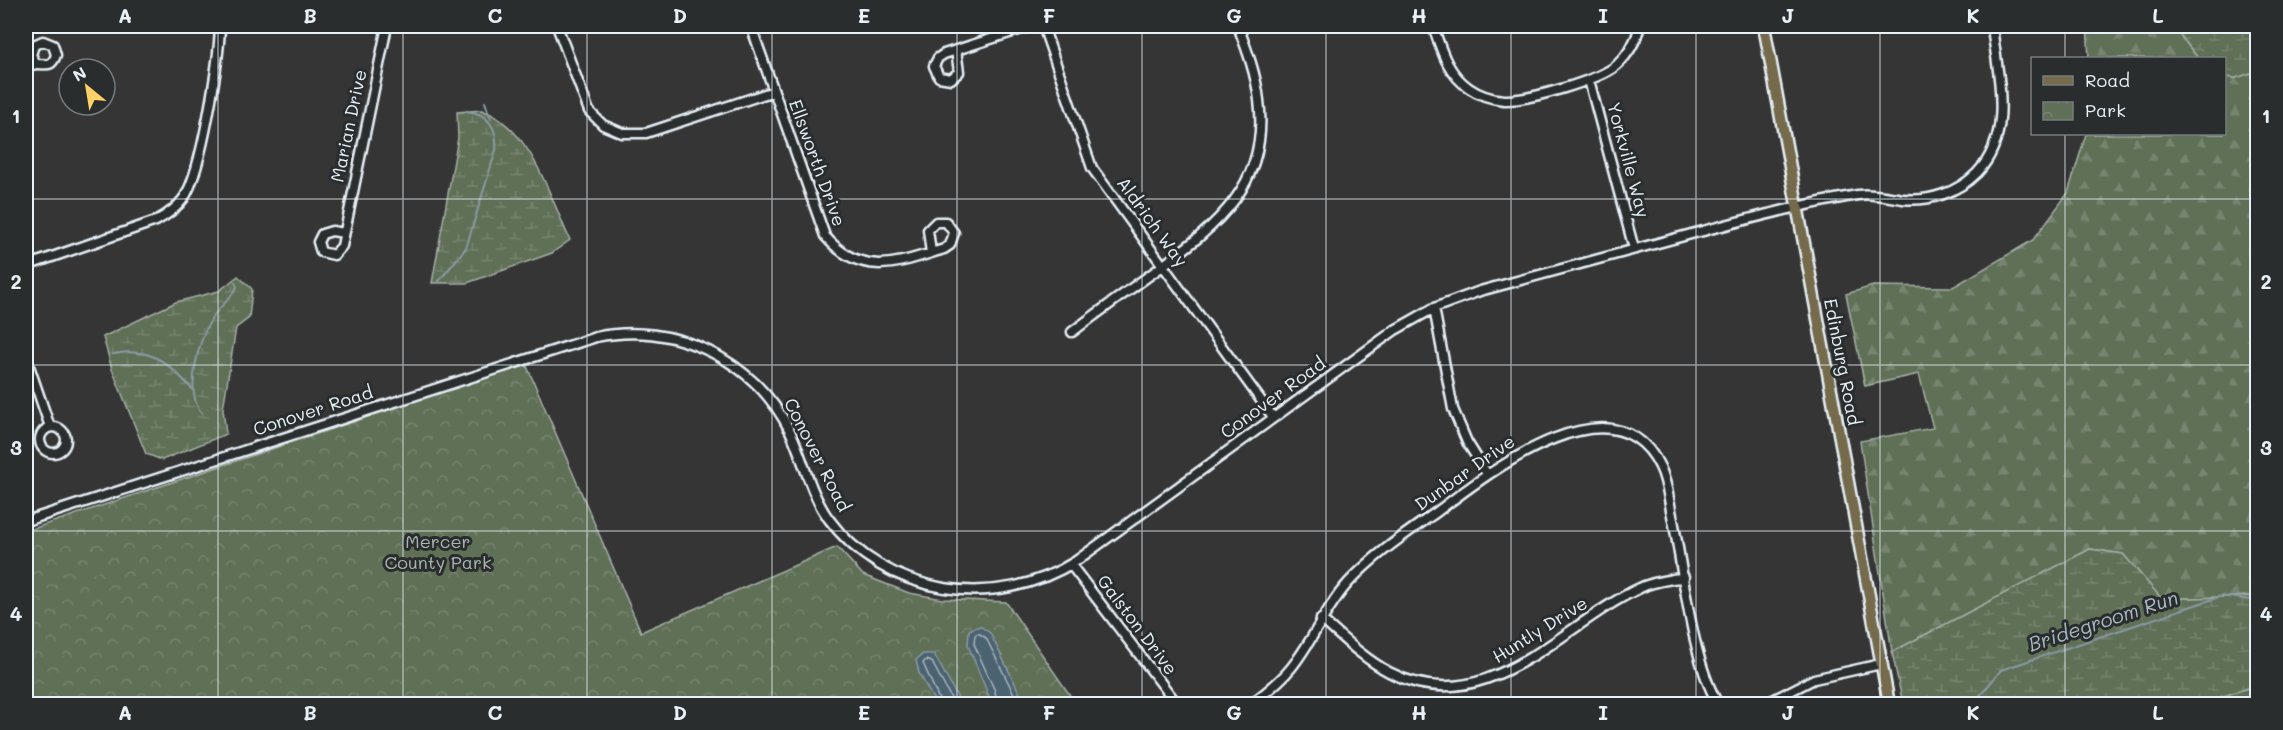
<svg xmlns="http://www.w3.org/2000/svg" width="2283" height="730" font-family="Mali,sans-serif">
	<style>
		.forest { fill: url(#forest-firs); stroke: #a4b0a8; stroke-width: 1.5 }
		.wetland { fill: url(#wetland-marsh); stroke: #a4b0a8; stroke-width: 1.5 }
		.park { fill: url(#park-crowns); stroke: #a4b0a8; stroke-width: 1.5 }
		.water { fill: #4c626f; stroke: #8a9ba6; stroke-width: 1.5 }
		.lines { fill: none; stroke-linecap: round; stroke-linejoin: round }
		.shore { stroke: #aab8c1; stroke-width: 1.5 }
		.stream { stroke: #8a9ba6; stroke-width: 2 }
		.minor-casing { stroke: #e8f1f8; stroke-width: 13 }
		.major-casing { stroke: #e8f1f8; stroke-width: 15 }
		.minor { stroke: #2a2d2e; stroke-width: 8 }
		.major { stroke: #756b4b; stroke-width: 10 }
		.grid { fill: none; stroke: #e8f1f8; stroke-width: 1.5; stroke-opacity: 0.55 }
		.labels { text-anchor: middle; stroke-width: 6; stroke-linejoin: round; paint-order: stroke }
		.street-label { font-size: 18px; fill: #e8f1f8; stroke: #2a2d2e }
		.park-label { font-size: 18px; fill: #abb6b0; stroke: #2a2d2e }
		.water-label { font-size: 20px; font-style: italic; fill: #aab8c1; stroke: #2a2d2e }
		.neatline { fill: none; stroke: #e8f1f8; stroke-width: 2 }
		.grid-label { font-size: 20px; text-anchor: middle; font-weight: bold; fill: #e8f1f8 }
	</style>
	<defs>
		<pattern id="forest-firs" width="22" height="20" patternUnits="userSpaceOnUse" patternTransform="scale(1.5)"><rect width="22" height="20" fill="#606f57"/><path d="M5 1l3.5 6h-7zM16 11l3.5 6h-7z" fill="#778470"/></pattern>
		<pattern id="wetland-marsh" width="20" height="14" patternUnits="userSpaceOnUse" patternTransform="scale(1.5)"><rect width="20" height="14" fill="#606f57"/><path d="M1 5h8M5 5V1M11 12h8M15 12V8" fill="none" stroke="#778470"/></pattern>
		<pattern id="park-crowns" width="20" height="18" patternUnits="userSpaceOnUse" patternTransform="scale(1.5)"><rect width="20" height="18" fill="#606f57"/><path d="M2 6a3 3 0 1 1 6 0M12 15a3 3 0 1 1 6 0" fill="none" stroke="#778470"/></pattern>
	</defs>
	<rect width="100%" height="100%" fill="#363535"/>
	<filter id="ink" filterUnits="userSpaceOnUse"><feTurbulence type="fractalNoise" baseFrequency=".0167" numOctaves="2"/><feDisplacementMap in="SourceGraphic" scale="12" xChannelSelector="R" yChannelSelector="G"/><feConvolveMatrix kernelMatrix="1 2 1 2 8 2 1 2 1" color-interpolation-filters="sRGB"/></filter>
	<g filter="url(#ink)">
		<path class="forest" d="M2087,26H2173L2198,58H2089Z
			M2257,71V596L2161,599L2123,554L2090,549L1892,652L1860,441L1933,428L1919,374L1865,386L1846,294L1873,286L1953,287L2033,240L2068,193L2086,134H2224L2225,77L2236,78Z
			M2257,685V704H2199Z"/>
		<path class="wetland" d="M2173,26H2257V71L2236,78L2225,77L2224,58H2198Z
			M482,110C532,129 549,195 570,240L552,253L467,283H432L458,138L457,112Z
			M238,276L252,289L249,318L236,328L223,409L226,434L162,460L146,454L112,369L103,337L176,302L219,291Z
			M2090,549L2123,554L2162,599L2257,596V685L2199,704H1903L1892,652Z"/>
		<path class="park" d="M526,364L641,632L837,547L863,575L909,593L943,599L1006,602L1076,704H26V531Z"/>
		<path class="water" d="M980,626L990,633L1025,704H992L968,645L969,630Z
			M923,654H934L961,704H936L919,673L916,660Z"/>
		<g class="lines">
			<path class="shore" d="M941,704L923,663L926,660L932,662L954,704
				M997,704L995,691L974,644L975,635L978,633L986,638L1019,704"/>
			<path class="stream" d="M485,102L491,119
				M439,281L466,248L496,150C498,128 488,113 466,111
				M113,354C151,347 168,362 192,389
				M201,412C185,393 198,340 211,320C218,308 230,300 237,287L235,282
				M1973,704L2001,670L2222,596L2258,601"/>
			<defs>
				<path id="minor" d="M557,26L589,111L603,125L622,133H646L774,91
					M751,26L825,236C862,279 898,263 944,249L950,245L954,233L946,222H936L928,230L931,253
					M1043,26L1092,168L1273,417
					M1433,26C1441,49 1447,73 1469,88C1479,95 1492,99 1504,100C1527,101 1600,80 1617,65C1629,54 1636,41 1640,26
					M956,50L959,72L951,79L939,77L934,66L938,58L944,54L1031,26
					M26,69C29,68 32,65 35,64C45,63 51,69 56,55L53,45L43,41L34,45L31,55L36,64
					M1589,80L1634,249
					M344,233L332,231L322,234L318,242L321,252L334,255L342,246L387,26
					M26,266L156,221C167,215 177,208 184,198C202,171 219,60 220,26
					M1434,308L1453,409L1467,442L1487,474
					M1072,332C1100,311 1129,290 1157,270C1217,225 1270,184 1259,100C1256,74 1247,50 1238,26
					M26,357L50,427
					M40 440a13 13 0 1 1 26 0a13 13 0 1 1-26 0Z
					M26,521L596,337C674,321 754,359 790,431C804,460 809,491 828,518C885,596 996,612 1076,561L1395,330L1434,308L1480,291C1552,272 1623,252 1695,233C1749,219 1803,204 1858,195C1874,193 1888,197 1903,199C1930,202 1958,192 1977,173C2015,133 1997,74 1992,26
					M1071,565L1177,704
					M1321,619C1342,637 1364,659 1389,672C1486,723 1560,625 1640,588C1653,581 1670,580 1684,577
					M1251,704C1265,693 1279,683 1291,668C1313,641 1325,608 1349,582C1375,554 1407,533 1438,511C1486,475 1615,373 1660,467C1668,483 1669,503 1673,520C1684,574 1691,658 1718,704
					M1765,704L1814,679L1881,664"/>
				<path id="major" d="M1764,26L1889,704"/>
			</defs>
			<use href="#minor" class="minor-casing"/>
			<use href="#major" class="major-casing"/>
			<use href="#minor" class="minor"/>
			<use href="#major" class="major"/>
		</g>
	</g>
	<path class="grid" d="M218,26V704M403,26V704M587,26V704M772,26V704M957,26V704M1142,26V704M1326,26V704M1511,26V704M1696,26V704M1880,26V704M2065,26V58M2065,134V704M26,199H2258M26,365H2258M26,531H2258"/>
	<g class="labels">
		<g class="street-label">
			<text transform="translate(349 126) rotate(-78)" y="6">Marian Drive</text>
			<text transform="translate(1628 160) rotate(75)" y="6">Yorkville Way</text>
			<text transform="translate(817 163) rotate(70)" y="6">Ellsworth Drive</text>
			<text transform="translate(1152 222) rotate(54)" y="6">Aldrich Way</text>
			<text transform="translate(1842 362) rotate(79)" y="6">Edinburg Road</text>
			<text transform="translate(1273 398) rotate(-36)" y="6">Conover Road</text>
			<text transform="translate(313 411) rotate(-18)" y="6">Conover Road</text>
			<text transform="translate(817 455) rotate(63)" y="6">Conover Road</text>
			<text transform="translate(1465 473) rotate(-35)" y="6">Dunbar Drive</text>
			<text transform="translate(1137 625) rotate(53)" y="6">Galston Drive</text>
			<text transform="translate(1540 630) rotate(-32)" y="6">Huntly Drive</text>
		</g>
		<g class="park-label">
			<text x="438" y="548">Mercer<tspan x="438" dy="21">County Park</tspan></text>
		</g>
		<g class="water-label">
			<text transform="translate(2103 621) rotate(-18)" y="7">Bridegroom Run</text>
		</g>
	</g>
	<rect width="2283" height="730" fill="none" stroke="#2a2d2e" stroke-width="66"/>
	<rect x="2031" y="57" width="195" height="78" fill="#2a2d2e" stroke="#767b7f" stroke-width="1.5"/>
	<rect x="2043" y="76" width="30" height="9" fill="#756b4b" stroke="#767b7f" stroke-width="1.5"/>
	<text x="2085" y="87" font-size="18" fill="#e8f1f8">Road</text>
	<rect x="2043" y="102" width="30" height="18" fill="url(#park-crowns)" stroke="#767b7f" stroke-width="1.5"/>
	<text x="2085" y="117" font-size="18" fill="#e8f1f8">Park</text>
	<g transform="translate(87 87) rotate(330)"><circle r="28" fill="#2a2d2e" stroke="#767b7f" stroke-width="1.5"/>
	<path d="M0-4.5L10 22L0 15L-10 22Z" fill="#ffd166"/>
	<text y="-9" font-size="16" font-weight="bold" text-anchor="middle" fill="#e8f1f8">N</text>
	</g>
	<rect x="33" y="33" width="2217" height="664" class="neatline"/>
	<g class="grid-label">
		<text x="125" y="23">A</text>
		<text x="310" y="23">B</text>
		<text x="495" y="23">C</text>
		<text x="680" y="23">D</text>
		<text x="864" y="23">E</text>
		<text x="1049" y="23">F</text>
		<text x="1234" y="23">G</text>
		<text x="1419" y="23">H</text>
		<text x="1603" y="23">I</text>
		<text x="1788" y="23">J</text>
		<text x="1973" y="23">K</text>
		<text x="2158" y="23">L</text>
		<text x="16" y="123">1</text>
		<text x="2266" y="123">1</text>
		<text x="16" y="289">2</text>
		<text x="2266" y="289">2</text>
		<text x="16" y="455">3</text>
		<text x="2266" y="455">3</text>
		<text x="16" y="621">4</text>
		<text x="2266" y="621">4</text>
		<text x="125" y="720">A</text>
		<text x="310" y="720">B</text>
		<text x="495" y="720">C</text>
		<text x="680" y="720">D</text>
		<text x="864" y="720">E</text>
		<text x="1049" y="720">F</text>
		<text x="1234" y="720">G</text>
		<text x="1419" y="720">H</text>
		<text x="1603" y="720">I</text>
		<text x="1788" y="720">J</text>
		<text x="1973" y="720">K</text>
		<text x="2158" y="720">L</text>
	</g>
</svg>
